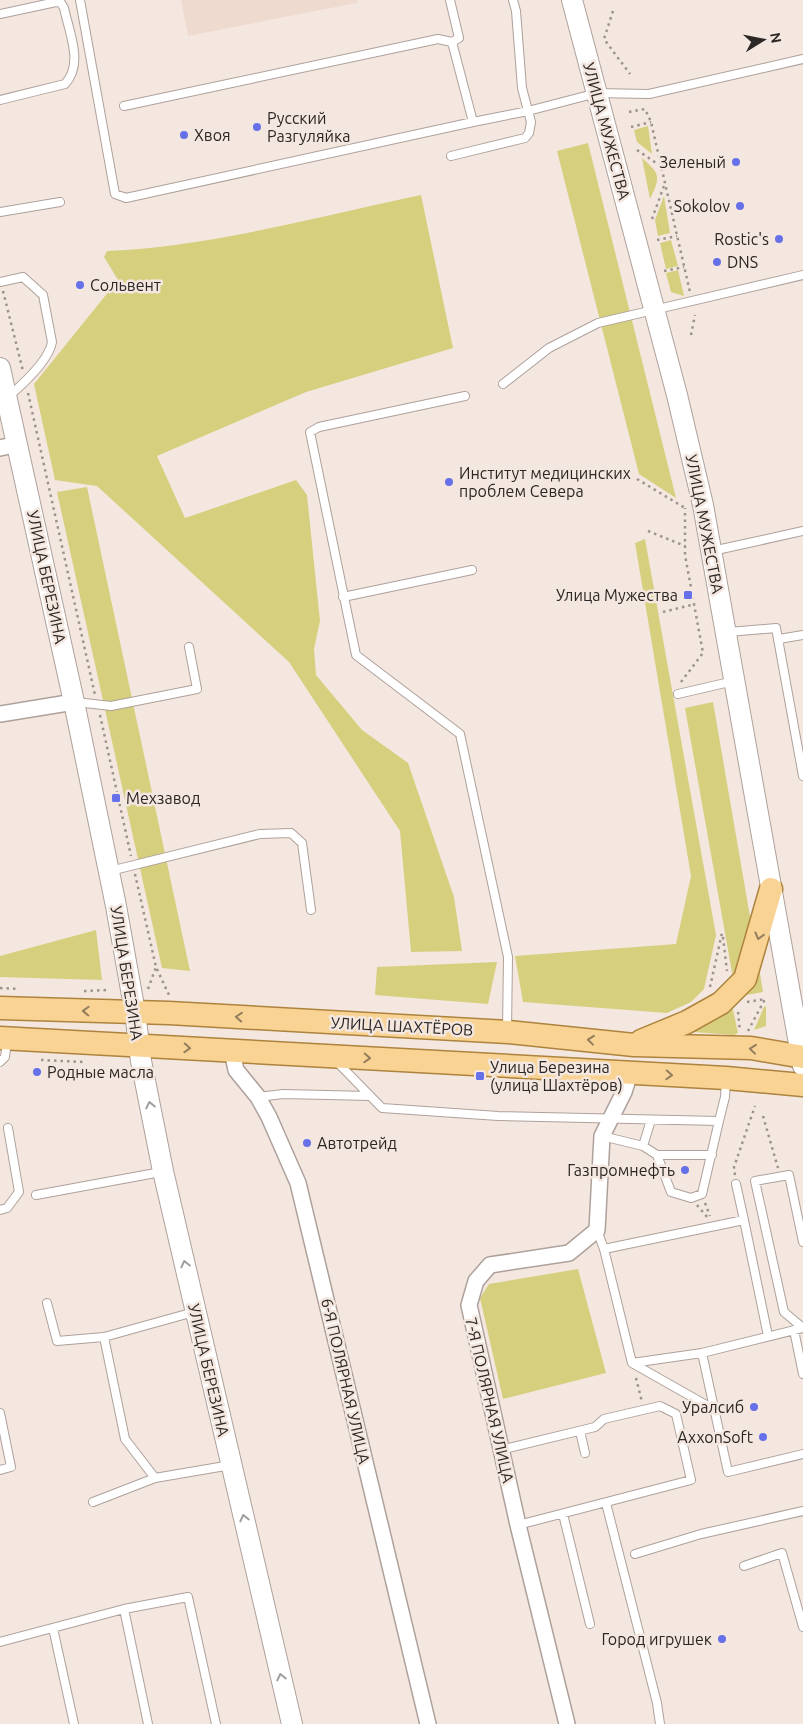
<svg xmlns="http://www.w3.org/2000/svg" width="803" height="1724" font-family="Ubuntu,sans-serif">
	<style>
		.built { fill: #efdad0 }
		.green { fill: #d6cf7e }
		.lines { fill: none; stroke-linecap: round; stroke-linejoin: round }
		.lane-casing { stroke: #aea19b; stroke-width: 10 }
		.street-casing { stroke: #aea19b; stroke-width: 18 }
		.secondary-casing { stroke: #aea19b; stroke-width: 22 }
		.primary-casing { stroke: #ad833d; stroke-width: 25 }
		.path { stroke: #9c938d; stroke-width: 2.5; stroke-dasharray: 2.5 4; stroke-linecap: butt }
		.lane { stroke: #fff; stroke-width: 8 }
		.street { stroke: #fff; stroke-width: 15 }
		.secondary { stroke: #fff; stroke-width: 20 }
		.primary { stroke: #f8d393; stroke-width: 22 }
		.oneway { stroke: #927d5c }
		.oneway2 { stroke: #a09e9c }
		.poi-dot { fill: #6670e9; stroke: #f4e7e0; stroke-width: 2 }
		.labels { text-anchor: middle; stroke-width: 5; stroke-linejoin: round; paint-order: stroke }
		.poi-label { font-size: 16px; fill: #2c2724; stroke: #f4e7e0; text-anchor: start }
		.street-label { font-size: 16px; fill: #2c2724; stroke: #f4e7e0 }
	</style>
	<rect width="100%" height="100%" fill="#f4e7e0"/>
	<path class="built" d="M181,0H357V3L188,36Z"/>
	<path class="green" d="M648,126L652,154L637,142L634,130Z
		M588,143L676,498L639,474L557,151Z
		M642,158C660,174 661,176 650,199Z
		M421,195L453,348L306,392L157,456L185,518L296,480L307,495L320,621L314,649L316,675L362,730L408,763L454,897L462,951L411,952L400,831L289,662L97,486L55,480L34,384L118,280L104,257L107,251C213,246 317,217 421,195Z
		M664,196L670,233L658,236L655,220Z
		M671,240L678,266L666,269L660,243Z
		M678,270L684,296L671,292L666,273Z
		M87,487L190,971L162,968L57,492Z
		M645,539L716,935L704,989L691,1002L667,1013L523,1002L515,956L676,944L691,876L635,543Z
		M713,702L753,934L733,978L685,708Z
		M96,930L102,980L0,977V956Z
		M497,962L488,1004L375,995L377,967Z
		M759,968L763,992L741,996Z
		M732,1005L738,1033L734,1035L680,1031Z
		M766,1006V1026L754,1030L764,1007Z
		M578,1269L606,1373L503,1399L480,1298L489,1284Z"/>
	<g class="lines">
		<defs>
			<path id="lane" d="M80,0L115,194L126,198L473,122
				M450,0L459,38L452,42L473,122L528,111L597,93L649,94L803,59
				M0,14L56,2L61,3L64,8C69,32 84,64 65,84L0,100
				M124,106L438,39L452,42
				M451,156L525,138L529,133L531,122L522,88L516,11L513,0
				M0,212L60,202
				M0,282L23,277L43,295L52,342C49,360 23,384 9,396
				M503,384L549,348L598,323L803,275
				M465,396L319,427L310,432L356,655L460,734L508,957L507,1030
				M712,551L803,531
				M343,597L472,570
				M728,632L776,628L803,776
				M779,639L803,635
				M678,694L734,681
				M76,702L111,706L197,689L189,647
				M110,871L260,834L291,833L302,843L311,910
				M0,1062L5,1057L7,1041
				M337,1062L382,1108L498,1116L719,1121L725,1097L726,1081
				M258,1097L283,1094L370,1096
				M651,1120L643,1146L657,1155L671,1192L691,1198L702,1194L719,1121
				M602,1136L643,1146
				M657,1155H712
				M736,1184L744,1220
				M36,1195L161,1172
				M0,1210L7,1208L19,1192L8,1128
				M597,1230L604,1249
				M803,1242L789,1175L755,1181L784,1312L803,1328
				M47,1303L57,1341L104,1337L125,1439L155,1478
				M803,1328L702,1353L728,1472L803,1454
				M794,1330L803,1374
				M104,1337L194,1312
				M632,1363L702,1353
				M715,1410L632,1363L604,1249L744,1220L768,1336
				M0,1413L11,1467L0,1470
				M580,1431L585,1453
				M500,1450L595,1427L604,1419L660,1406L676,1414L691,1480L518,1525
				M93,1502L155,1478L231,1465
				M606,1503L657,1703L660,1724
				M563,1514L590,1624
				M635,1554L701,1534L803,1511
				M744,1566L782,1553L803,1627
				M124,1609L148,1724
				M53,1628L74,1724
				M0,1642L124,1609L188,1597L216,1724"/>
			<path id="street" d="M0,448L18,444
				M0,714L74,702
				M232,1051L236,1070L258,1097L269,1117L298,1183L428,1724
				M567,1724L518,1525L469,1305L476,1281L490,1265L569,1253L597,1230L602,1136L624,1092L630,1073"/>
			<path id="secondary" d="M572,0L677,395L703,505L803,1066
				M0,368L74,702L116,906L135,1012L141,1061L163,1171L292,1724"/>
			<path id="primary" d="M0,1008L169,1013L347,1023L508,1032L634,1045L751,1048L803,1057
				M0,1038L726,1078L803,1085
				M641,1041L687,1022L721,1003L745,979L771,889"/>
		</defs>
		<use href="#lane" class="lane-casing"/>
		<use href="#street" class="street-casing"/>
		<use href="#secondary" class="secondary-casing"/>
		<use href="#primary" class="primary-casing"/>
		<path class="path" d="M613,11L604,39L630,74
			M629,112L645,109L651,122L690,292
			M631,127L651,122
			M637,150L662,167
			M652,219L665,183
			M657,240L677,236
			M664,271L684,267
			M3,291L23,371
			M691,335L695,315
			M28,393L95,695
			M637,479L685,508
			M648,531L685,546
			M663,612L695,604
			M681,682L703,653L685,555V508
			M100,715L131,856
			M135,874L156,967L169,995
			M723,937L727,971
			M710,987L722,933
			M0,988L19,989
			M148,989L156,967
			M84,991L108,990
			M747,1002L765,999
			M738,1012L740,1031
			M748,1031L765,999
			M41,1060L83,1062
			M763,1116L778,1168
			M735,1175L734,1167L755,1106
			M705,1203L710,1216
			M697,1205L708,1218
			M636,1378L642,1402"/>
		<use href="#lane" class="lane"/>
		<use href="#street" class="street"/>
		<use href="#secondary" class="secondary"/>
		<use href="#primary" class="primary"/>
	</g>
	<defs><path id="oneway-chevron" d="M-2-3.5L2.5 0L-2 3.5" fill="none" stroke-width="1.6" stroke-linecap="round" stroke-linejoin="round" transform="scale(1.25)"/></defs>
	<g class="oneway">
		<use href="#oneway-chevron" transform="translate(759 936) rotate(105)"/>
		<use href="#oneway-chevron" transform="translate(86 1011) rotate(-178)"/>
		<use href="#oneway-chevron" transform="translate(239 1017) rotate(-176)"/>
		<use href="#oneway-chevron" transform="translate(591 1040) rotate(-174)"/>
		<use href="#oneway-chevron" transform="translate(187 1048) rotate(3)"/>
		<use href="#oneway-chevron" transform="translate(753 1049) rotate(-174)"/>
		<use href="#oneway-chevron" transform="translate(367 1058) rotate(3)"/>
		<use href="#oneway-chevron" transform="translate(669 1075) rotate(3)"/>
	</g>
	<g class="oneway2">
		<use href="#oneway-chevron" transform="translate(150 1105) rotate(-102)"/>
		<use href="#oneway-chevron" transform="translate(185 1264) rotate(-103)"/>
		<use href="#oneway-chevron" transform="translate(244 1518) rotate(-103)"/>
		<use href="#oneway-chevron" transform="translate(281 1677) rotate(-103)"/>
	</g>
	<g class="poi-dot">
		<circle cx="257" cy="127" r="5"/>
		<circle cx="184" cy="135" r="5"/>
		<circle cx="736" cy="162" r="5"/>
		<circle cx="740" cy="206" r="5"/>
		<circle cx="779" cy="239" r="5"/>
		<circle cx="717" cy="262" r="5"/>
		<circle cx="80" cy="285" r="5"/>
		<circle cx="449" cy="482" r="5"/>
		<rect x="683" y="590" width="10" height="10" rx="2.5"/>
		<rect x="111" y="793" width="10" height="10" rx="2.5"/>
		<circle cx="37" cy="1072" r="5"/>
		<rect x="475" y="1071" width="10" height="10" rx="2.5"/>
		<circle cx="307" cy="1143" r="5"/>
		<circle cx="685" cy="1170" r="5"/>
		<circle cx="754" cy="1407" r="5"/>
		<circle cx="763" cy="1437" r="5"/>
		<circle cx="722" cy="1639" r="5"/>
	</g>
	<g class="labels">
		<g class="poi-label">
			<text x="267" y="124">Русский<tspan x="267" dy="18">Разгуляйка</tspan></text>
			<text x="194" y="141">Хвоя</text>
			<text x="726" y="168" text-anchor="end">Зеленый</text>
			<text x="730" y="212" text-anchor="end">Sokolov</text>
			<text x="769" y="245" text-anchor="end">Rostic's</text>
			<text x="727" y="268">DNS</text>
			<text x="90" y="291">Сольвент</text>
			<text x="459" y="479">Институт медицинских<tspan x="459" dy="18">проблем Севера</tspan></text>
			<text x="678" y="601" text-anchor="end">Улица Мужества</text>
			<text x="126" y="804">Мехзавод</text>
			<text x="490" y="1073">Улица Березина<tspan x="490" dy="18">(улица Шахтёров)</tspan></text>
			<text x="47" y="1078">Родные масла</text>
			<text x="317" y="1149">Автотрейд</text>
			<text x="675" y="1176" text-anchor="end">Газпромнефть</text>
			<text x="744" y="1413" text-anchor="end">Уралсиб</text>
			<text x="753" y="1443" text-anchor="end">AxxonSoft</text>
			<text x="712" y="1645" text-anchor="end">Город игрушек</text>
		</g>
		<g class="street-label">
			<text transform="translate(607 131) rotate(75)" y="6">УЛИЦА МУЖЕСТВА</text>
			<text transform="translate(705 524) rotate(79)" y="6">УЛИЦА МУЖЕСТВА</text>
			<text transform="translate(47 577) rotate(78)" y="6">УЛИЦА БЕРЕЗИНА</text>
			<text transform="translate(127 973) rotate(81)" y="6">УЛИЦА БЕРЕЗИНА</text>
			<text transform="translate(402 1026) rotate(3)" y="6">УЛИЦА ШАХТЁРОВ</text>
			<text transform="translate(209 1370) rotate(77)" y="6">УЛИЦА БЕРЕЗИНА</text>
			<text transform="translate(346 1381) rotate(77)" y="6">6-Я ПОЛЯРНАЯ УЛИЦА</text>
			<text transform="translate(490 1400) rotate(77)" y="6">7-Я ПОЛЯРНАЯ УЛИЦА</text>
		</g>
	</g>
	<g transform="translate(763 40) rotate(80)" stroke="#f4e7e0" stroke-width="4" paint-order="stroke">
	<path d="M0-4L9 19L0 12L-9 19Z" fill="#2c2724"/>
	<text y="-8" font-size="14" font-weight="bold" text-anchor="middle" fill="#2c2724">N</text>
	</g>
</svg>
